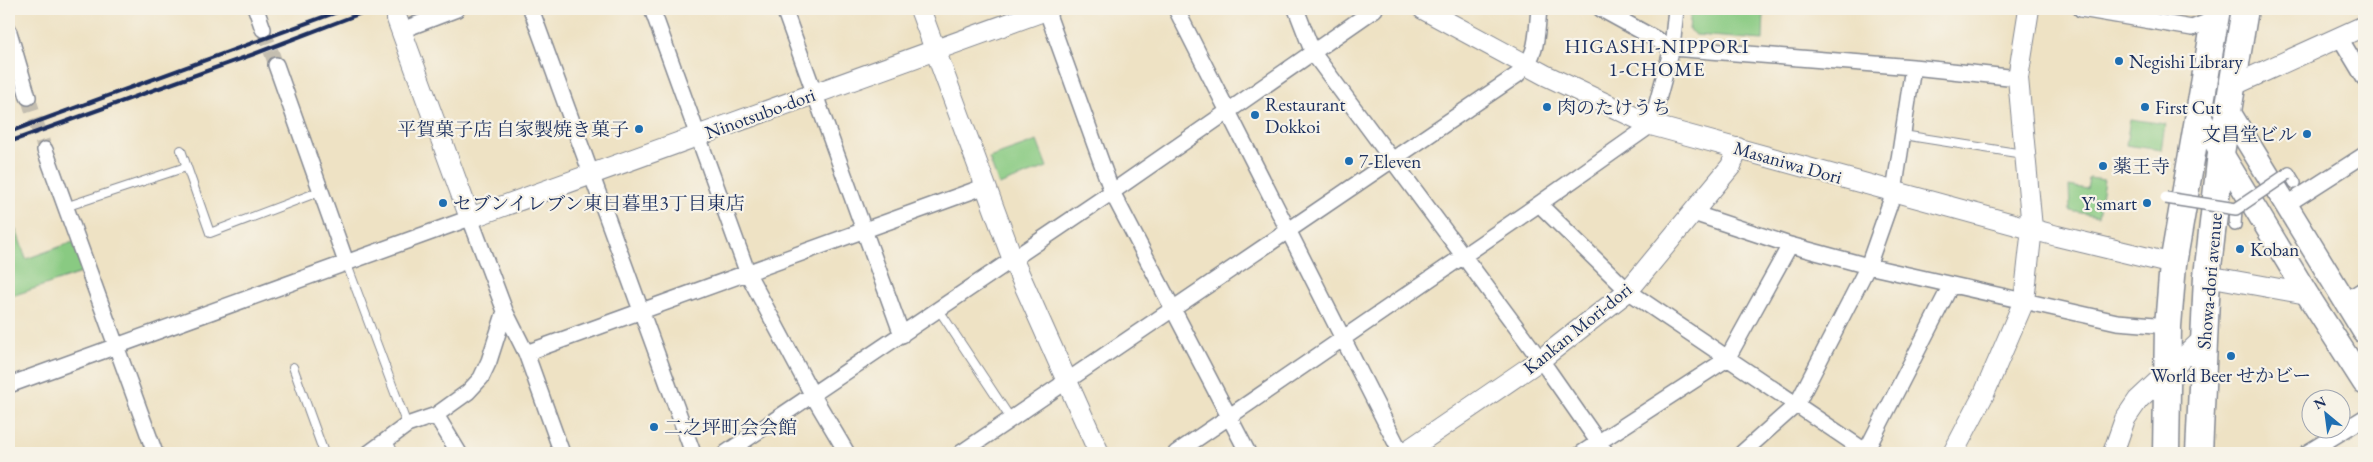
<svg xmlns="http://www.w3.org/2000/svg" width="2373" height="462" font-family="'EB Garamond','Noto Serif JP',serif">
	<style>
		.green { fill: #89ca82; stroke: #527c70 }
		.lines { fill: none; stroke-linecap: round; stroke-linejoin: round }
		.minor-tunnel { stroke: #c4beb0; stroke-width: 15; stroke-dasharray: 15 8; stroke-linecap: butt }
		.service-casing { stroke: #848891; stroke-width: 10 }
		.pedestrian-casing { stroke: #848891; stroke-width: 14 }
		.minor-casing { stroke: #848891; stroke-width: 18 }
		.tertiary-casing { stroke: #848891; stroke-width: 22 }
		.secondary-casing { stroke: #848891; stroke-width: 25 }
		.trunk-casing { stroke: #848891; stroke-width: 29 }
		.service { stroke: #fff; stroke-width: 8 }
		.pedestrian { stroke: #fff; stroke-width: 11 }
		.minor { stroke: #fff; stroke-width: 15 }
		.tertiary { stroke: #fff; stroke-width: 20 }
		.secondary { stroke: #fff; stroke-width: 22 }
		.trunk { stroke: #fff; stroke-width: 26 }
		.rail { stroke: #1b2f5e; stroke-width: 4 }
		.pedestrian-bridge-casing { stroke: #848891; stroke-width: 14; stroke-linecap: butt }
		.pedestrian-bridge { stroke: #fff; stroke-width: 11 }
		.poi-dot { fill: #1f6fb2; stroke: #f7f3e8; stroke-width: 2 }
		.labels { text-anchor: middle; stroke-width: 4.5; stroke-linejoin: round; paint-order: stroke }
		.poi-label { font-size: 19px; fill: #1b2f5e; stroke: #f7f3e8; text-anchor: start }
		.street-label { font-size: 19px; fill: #1b2f5e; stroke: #f7f3e8 }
		.neighbourhood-label { font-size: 20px; letter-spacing: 1px; fill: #1b2f5e; stroke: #f7f3e8 }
	</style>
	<rect width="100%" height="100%" fill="#f7f3e8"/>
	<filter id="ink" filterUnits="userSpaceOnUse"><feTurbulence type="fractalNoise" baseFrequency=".02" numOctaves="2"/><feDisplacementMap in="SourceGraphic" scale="10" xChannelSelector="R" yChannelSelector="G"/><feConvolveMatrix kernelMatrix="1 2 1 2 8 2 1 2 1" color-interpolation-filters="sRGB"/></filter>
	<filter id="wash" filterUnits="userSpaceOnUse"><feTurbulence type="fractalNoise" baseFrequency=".0096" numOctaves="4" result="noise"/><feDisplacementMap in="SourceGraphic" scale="20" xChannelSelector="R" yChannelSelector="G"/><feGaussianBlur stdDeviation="1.12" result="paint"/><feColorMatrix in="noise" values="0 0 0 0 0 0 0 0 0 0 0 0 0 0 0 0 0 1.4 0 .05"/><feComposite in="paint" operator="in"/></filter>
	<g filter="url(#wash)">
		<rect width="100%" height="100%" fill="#eee2c4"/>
		<path class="green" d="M1691,9H1767L1764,10L1763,40L1696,35L1689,30Z
			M2130,119L2165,124L2161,150L2126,145Z
			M1037,141L1047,167L999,185L989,158Z
			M2089,178L2104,180L2098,216L2070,211L2069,186L2087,189Z
			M16,229L26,259L73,242L84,272L9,297V232Z"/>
	</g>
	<g filter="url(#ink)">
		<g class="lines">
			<path class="minor-tunnel" d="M263,29L276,65
				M28,97L45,150"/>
			<defs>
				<path id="service" d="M1903,135L2023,154
					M181,150L210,233L321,191
					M65,207L186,167
					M346,262L407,425
					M939,310L1011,419
					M293,367L324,453
					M387,439L394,453"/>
				<path id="pedestrian" d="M2289,173L2295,183
					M2235,225L2236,209"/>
				<path id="minor" d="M256,9L263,29
					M531,9L693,453
					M652,9L748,274L812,394L847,453
					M784,9L902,335
					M1046,9L1112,192L1248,453
					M1176,9L1401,453
					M1296,9L1313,53L1548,370L1606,453
					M1601,9L1672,48L1913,67L2018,78
					M2081,9L2192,28L2215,19
					M402,30L457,9
					M9,32L28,97
					M2340,38L2364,78
					M276,65L346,262
					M45,150L155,453
					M1539,204L1628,291L1868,453
					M2286,205L2364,155
					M1693,213L1790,245L1868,266L2117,322L2168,326
					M2345,301L2364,289
					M526,353L986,186
					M9,385L470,218L505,311L526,353L562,453
					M436,415L459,453
					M369,453L407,425L436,415L468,392L481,378L489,361L505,311
					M726,453L1112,192L1375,9
					M961,453L1517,75C1539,55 1536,36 1539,9
					M1176,453L1539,204L1651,125L1672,48L1676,9
					M1582,453L1727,359L1790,245
					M1742,453L1797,404L1868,266L1894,192L1913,67
					M1865,453L1951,285
					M2307,453L2364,418"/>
				<path id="tertiary" d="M920,9L1013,260L1099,453
					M1423,9L1545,75L1651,125L2057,236L2173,264
					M397,19L470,218L1049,9
					M2232,86L2364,26
					M2207,276L2307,294
					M1404,453L1540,360L1628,291L1731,166L1738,148
					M1953,453L1984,394L2024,301L2032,228L2018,78L2029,9
					M2113,453L2125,419L2138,400L2203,339"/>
				<path id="secondary" d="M2228,110L2364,332
					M2198,114L2307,294L2364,383"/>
				<path id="trunk" d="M2166,453L2168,326L2173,264L2217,9
					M2199,453L2207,276L2221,153L2245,9"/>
			</defs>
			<use href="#service" class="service-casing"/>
			<use href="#pedestrian" class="pedestrian-casing"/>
			<use href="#minor" class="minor-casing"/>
			<use href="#tertiary" class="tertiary-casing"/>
			<use href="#secondary" class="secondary-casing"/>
			<use href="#trunk" class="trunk-casing"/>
			<use href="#service" class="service"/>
			<use href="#pedestrian" class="pedestrian"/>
			<use href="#minor" class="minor"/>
			<use href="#tertiary" class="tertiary"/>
			<use href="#secondary" class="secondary"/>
			<use href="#trunk" class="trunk"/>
			<path class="rail" d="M9,132L345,9
				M9,142L254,54L372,9"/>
			<defs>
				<path id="pedestrian-bridge" d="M2166,198L2236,209L2289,173"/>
			</defs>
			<use href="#pedestrian-bridge" class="pedestrian-bridge-casing"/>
			<use href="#pedestrian-bridge" class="pedestrian-bridge"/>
		</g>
	</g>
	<g class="poi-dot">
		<circle cx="2119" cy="61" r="5"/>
		<circle cx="1547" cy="107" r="5"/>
		<circle cx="2145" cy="107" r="5"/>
		<circle cx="1255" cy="115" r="5"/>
		<circle cx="639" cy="129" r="5"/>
		<circle cx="2307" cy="134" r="5"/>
		<circle cx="1349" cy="161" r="5"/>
		<circle cx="2103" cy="166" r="5"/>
		<circle cx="443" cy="203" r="5"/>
		<circle cx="2147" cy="203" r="5"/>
		<circle cx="2240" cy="249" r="5"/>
		<circle cx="2231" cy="356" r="5"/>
		<circle cx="654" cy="427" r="5"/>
	</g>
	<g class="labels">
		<g class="poi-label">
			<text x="2129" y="68">Negishi Library</text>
			<text x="1265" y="111">Restaurant<tspan x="1265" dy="22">Dokkoi</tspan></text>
			<text x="1557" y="114">肉のたけうち</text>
			<text x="2155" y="114">First Cut</text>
			<text x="629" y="136" text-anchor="end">平賀菓子店 自家製焼き菓子</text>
			<text x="2297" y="141" text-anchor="end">文昌堂ビル</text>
			<text x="1359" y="168">7-Eleven</text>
			<text x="2113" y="173">薬王寺</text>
			<text x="453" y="210">セブンイレブン東日暮里3丁目東店</text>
			<text x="2137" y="210" text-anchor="end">Y'smart</text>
			<text x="2250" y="256">Koban</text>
			<text x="2231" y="382" text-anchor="middle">World Beer せかビー</text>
			<text x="664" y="434">二之坪町会会館</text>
		</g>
		<g class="street-label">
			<text transform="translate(760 113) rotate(-20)" y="7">Ninotsubo-dori</text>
			<text transform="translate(1788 162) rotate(16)" y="7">Masaniwa Dori</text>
			<text transform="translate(2209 281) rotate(-85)" y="7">Showa-dori avenue</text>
			<text transform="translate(1577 328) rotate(-39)" y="7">Kankan Mori-dori</text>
		</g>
		<g class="neighbourhood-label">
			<text x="1657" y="53">HIGASHI-NIPPORI<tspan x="1657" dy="23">1-CHOME</tspan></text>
		</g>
	</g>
	<rect width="2373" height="462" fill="none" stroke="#f7f3e8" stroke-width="30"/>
	<g transform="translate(2326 414) rotate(331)"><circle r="24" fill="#f7f3e8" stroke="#9fa5b1"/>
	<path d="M0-4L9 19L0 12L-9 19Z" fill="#1f6fb2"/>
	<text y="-8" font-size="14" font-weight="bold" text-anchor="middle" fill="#1b2f5e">N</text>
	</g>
</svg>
